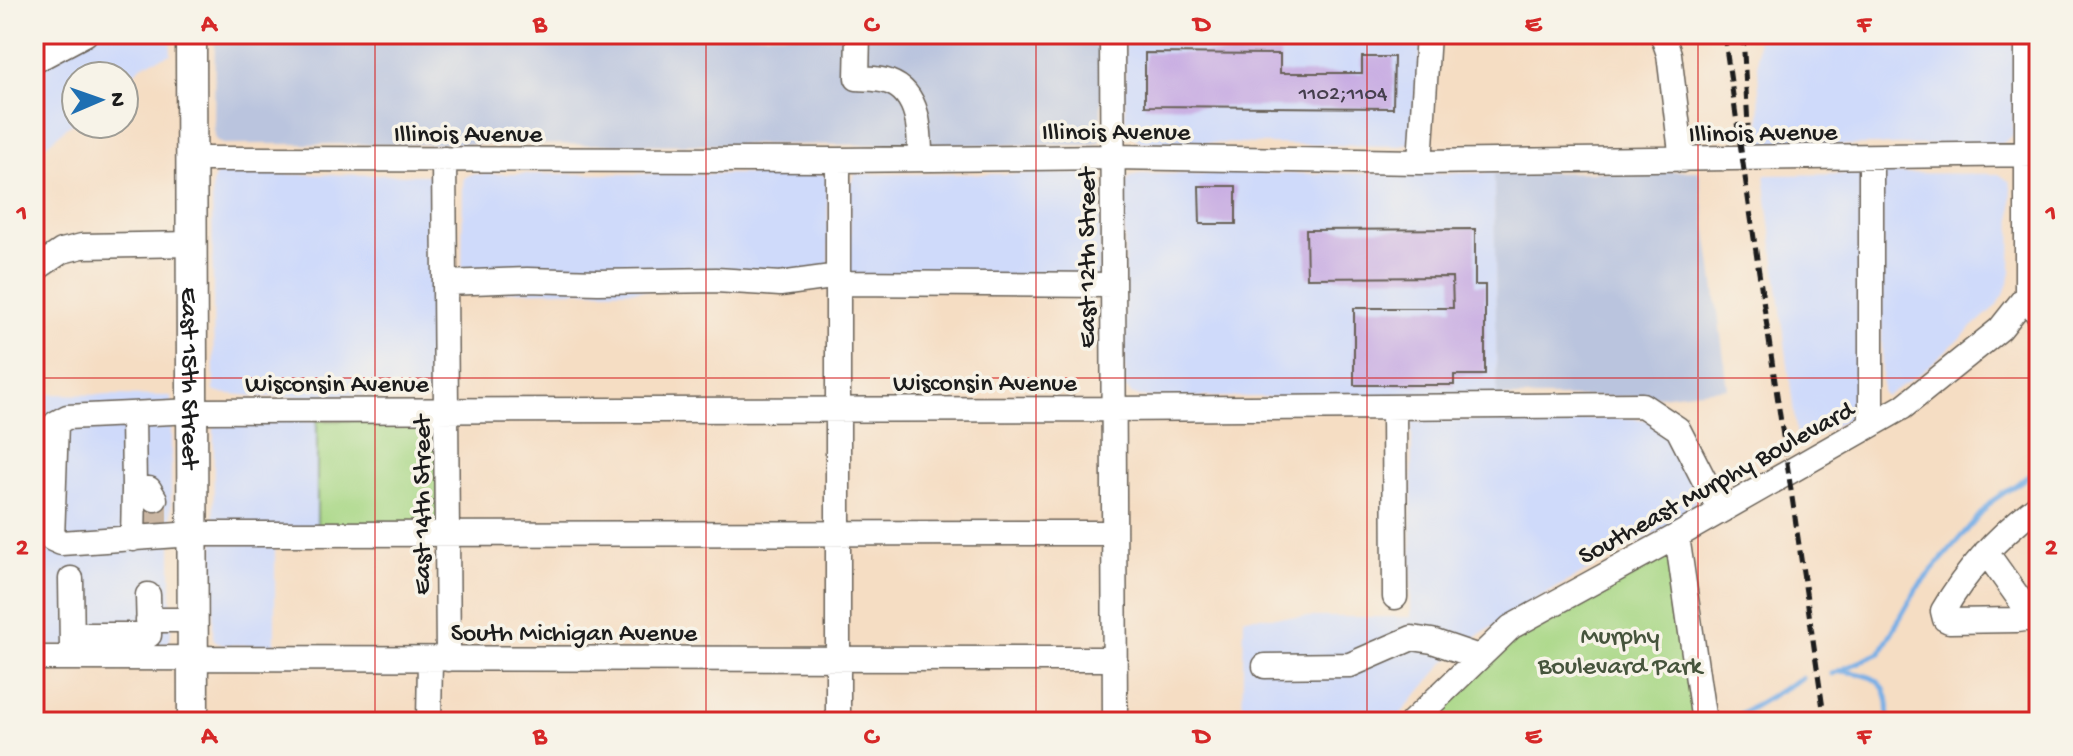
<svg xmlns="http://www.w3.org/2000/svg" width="2073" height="756" font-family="'Gochi Hand',sans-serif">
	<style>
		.built { fill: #cfdafa }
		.industrial { fill: #bac4de }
		.green { fill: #a8d785; stroke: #627a50; stroke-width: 2 }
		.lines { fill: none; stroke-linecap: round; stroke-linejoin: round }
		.stream { stroke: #76aee6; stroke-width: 5 }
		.building { fill: #c5a8e2 }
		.minor-tunnel { stroke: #cab6a2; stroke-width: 24; stroke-dasharray: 24 12; stroke-linecap: butt }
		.minor-casing { stroke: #686056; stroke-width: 27 }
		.major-casing { stroke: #686056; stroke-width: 33 }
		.minor { stroke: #fff; stroke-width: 24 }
		.major { stroke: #fff; stroke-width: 30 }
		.rail { stroke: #1c1c1c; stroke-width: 5; stroke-dasharray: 12 6; stroke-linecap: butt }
		.grid { fill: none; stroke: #d62828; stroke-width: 2; stroke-opacity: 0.55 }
		.labels { text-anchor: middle; stroke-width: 7; stroke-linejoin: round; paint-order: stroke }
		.number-label { font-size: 22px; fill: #463f4e }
		.street-label { font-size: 26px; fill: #1c1c1c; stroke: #f7f3e8 }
		.park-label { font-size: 26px; fill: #46543c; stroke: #f7f3e8 }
		.neatline { fill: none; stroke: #d62828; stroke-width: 3 }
		.grid-label { font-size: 26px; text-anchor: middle; font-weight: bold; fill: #d62828 }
	</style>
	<rect width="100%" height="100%" fill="#f7f3e8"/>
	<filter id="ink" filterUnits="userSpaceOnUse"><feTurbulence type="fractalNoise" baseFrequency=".0125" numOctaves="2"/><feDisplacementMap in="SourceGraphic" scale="16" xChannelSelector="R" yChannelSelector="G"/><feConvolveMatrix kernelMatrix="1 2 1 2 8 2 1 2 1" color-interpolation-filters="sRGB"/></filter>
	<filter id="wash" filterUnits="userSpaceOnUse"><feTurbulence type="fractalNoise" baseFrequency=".006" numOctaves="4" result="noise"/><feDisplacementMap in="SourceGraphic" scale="32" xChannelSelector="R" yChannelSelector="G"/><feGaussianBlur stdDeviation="1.8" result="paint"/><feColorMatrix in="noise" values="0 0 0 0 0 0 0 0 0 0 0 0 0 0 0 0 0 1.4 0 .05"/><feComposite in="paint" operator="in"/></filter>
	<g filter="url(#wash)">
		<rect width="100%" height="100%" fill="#f5ddc3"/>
		<path class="built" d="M63,34H170L171,54L144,64L124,81V76H76V120L34,155V44Z
			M1125,34H1423L1410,143L1401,146L1140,142L1129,132L1125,120Z
			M1757,34H2015L2013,135L2002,144L1761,146Z
			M1494,173L1497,397H1140L1131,394L1125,387L1124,187L1130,176L1140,174Z
			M1882,173L1999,174L2010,182L2012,194L2011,273L2004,295L1996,306L1920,374L1886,396L1882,393Z
			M220,174L437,175L435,395L264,397L218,393L214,391L212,184L216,175Z
			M471,174H822L827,176L830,289L462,292L463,184L464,178Z
			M855,174H1091L1098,177L1101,184V291L850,289V184Z
			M1862,174L1863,411L1798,445L1764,175Z
			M44,394L171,396V635L168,643L154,648L42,645Z
			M1632,418L1648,420L1670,438L1696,489L1697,497L1690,513L1683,519L1541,596L1478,636L1444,663L1394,722H1242L1244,617H1411L1412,421Z
			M260,419L317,420V528H275V646L223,645L214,640L213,635L214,428L219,423Z"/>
		<path class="industrial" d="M215,34H1104L1100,142L1092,145L223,144L216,140L214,131Z
			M1699,171L1728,388L1650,397H1497L1494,173Z"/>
		<path class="green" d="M317,420L434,421L437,426L439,527L317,528Z
			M1677,536L1704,722H1412L1511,627Z"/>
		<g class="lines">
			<path class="stream" d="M1840,671C1876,674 1892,682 1888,722
				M1832,674L1880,653L1917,588L1992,501L2039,469
				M1732,719L1802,678"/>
		</g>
		<g id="blocks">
			<path class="building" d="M1145,53L1280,54V73H1362V57H1394L1393,108L1145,106Z
				M1199,186H1236V224H1200Z
				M1475,229V285H1485V375H1454V385H1354V308H1453L1452,277L1307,278L1306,230Z"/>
		</g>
	</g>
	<g filter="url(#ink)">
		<use href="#blocks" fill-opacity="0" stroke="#686056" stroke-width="2"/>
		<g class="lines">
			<path class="minor-tunnel" d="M155,526V499"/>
			<defs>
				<path id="minor" d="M858,34L857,78C867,79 879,78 889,82C920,93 920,132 920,159
					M1112,34L1115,722
					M1662,34L1669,54L1682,160
					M2027,34V295L2039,316
					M34,61L85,34
					M1871,158V425
					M192,159L838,160L1113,157L1420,162L2039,154
					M444,159L448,659
					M1420,162L1428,34
					M34,270L62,251L82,246L193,244
					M446,283L527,280L598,282L716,280L780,284L839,276
					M839,283L1113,285
					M1394,407L1395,597
					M133,415L134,489
					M1113,533L193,534L61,543L52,539L56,423L67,417L193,411L1112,409L1642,405L1678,429L1720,511
					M1677,536L1704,722
					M133,539L134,489H149L155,499
					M1986,552L2038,625
					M71,579L72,648
					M2030,614L2024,619L2017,620L1949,621L1945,619L1943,611C1967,569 2000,534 2039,505
					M148,620H193
					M72,635H149L148,595
					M34,658L1114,659
					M1265,666L1350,665L1412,638L1432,641L1479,657
					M429,722L430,659
					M838,722V160
					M1412,722L1511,627L1677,536L1903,407L2000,329L2039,280"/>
				<g id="major">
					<path id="s1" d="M191,34L193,722"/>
				</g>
			</defs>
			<use href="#minor" class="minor-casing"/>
			<use href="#major" class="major-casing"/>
			<use href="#minor" class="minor"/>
			<use href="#major" class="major"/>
			<path class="rail" d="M1724,34L1825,722
				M1743,34L1748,126"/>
		</g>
	</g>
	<path class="grid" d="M375,34V722M706,34V722M1036,34V722M1367,34V722M1698,34V722M34,378H2039"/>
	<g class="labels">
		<g class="number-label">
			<text x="1343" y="99">1102;1104</text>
		</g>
		<g class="street-label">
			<text x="1116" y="139">Illinois Avenue</text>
			<text transform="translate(1763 131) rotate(-1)" y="9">Illinois Avenue</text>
			<text x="468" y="141">Illinois Avenue</text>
			<text transform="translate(1085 258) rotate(-90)" y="9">East 12th Street</text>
			<text dy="9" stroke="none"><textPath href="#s1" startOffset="344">East 15th Street</textPath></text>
			<text x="985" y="390">Wisconsin Avenue</text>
			<text x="337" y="391">Wisconsin Avenue</text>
			<text transform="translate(1715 481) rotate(-29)" y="9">Southeast Murphy Boulevard</text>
			<text transform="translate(420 505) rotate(-90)" y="9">East 14th Street</text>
			<text x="574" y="640">South Michigan Avenue</text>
		</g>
		<g class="park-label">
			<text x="1620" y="643">Murphy<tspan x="1620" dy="30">Boulevard Park</tspan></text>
		</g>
	</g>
	<rect width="2073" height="756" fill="none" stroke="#f7f3e8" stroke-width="88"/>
	<g transform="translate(100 100) rotate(88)"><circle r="38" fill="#f7f3e8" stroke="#9f9d96" stroke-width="2"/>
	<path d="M0-6L14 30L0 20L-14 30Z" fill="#1f6fb2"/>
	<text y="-12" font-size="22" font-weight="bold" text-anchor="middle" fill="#1c1c1c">N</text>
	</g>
	<rect x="44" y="44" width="1985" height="668" class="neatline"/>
	<g class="grid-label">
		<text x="209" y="31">A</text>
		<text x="540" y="31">B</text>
		<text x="871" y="31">C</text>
		<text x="1202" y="31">D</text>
		<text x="1533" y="31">E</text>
		<text x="1864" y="31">F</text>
		<text x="22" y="220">1</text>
		<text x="2051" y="220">1</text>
		<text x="22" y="554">2</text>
		<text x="2051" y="554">2</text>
		<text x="209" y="743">A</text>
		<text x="540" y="743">B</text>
		<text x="871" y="743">C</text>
		<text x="1202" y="743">D</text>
		<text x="1533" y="743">E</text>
		<text x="1864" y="743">F</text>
	</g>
</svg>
